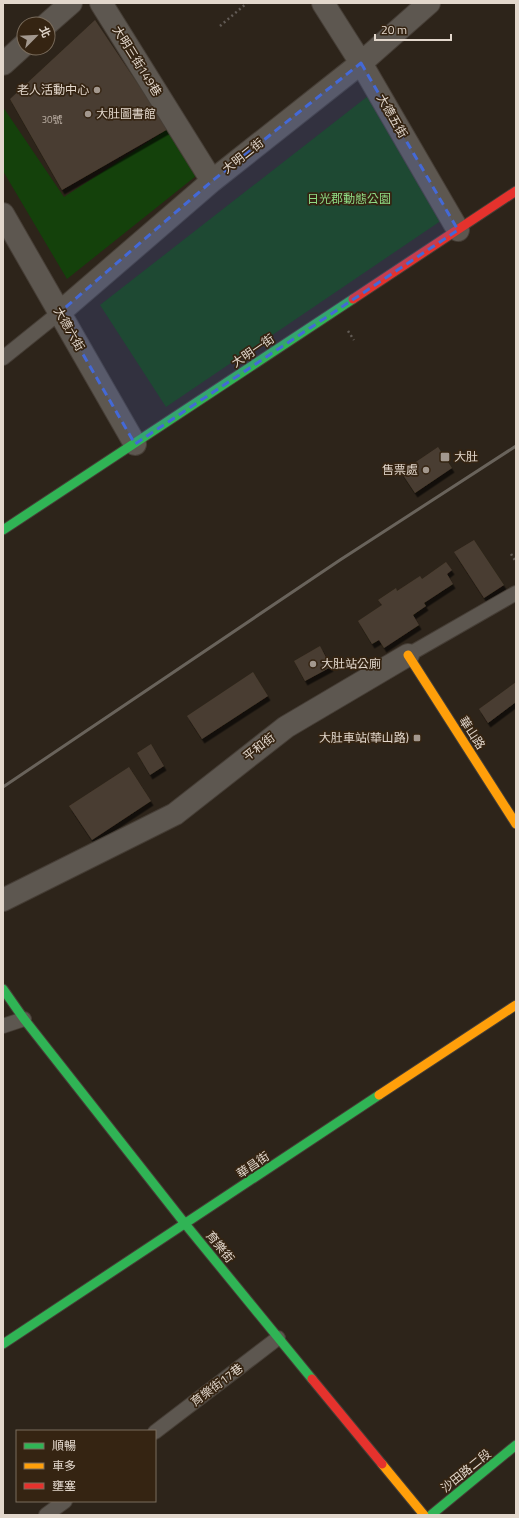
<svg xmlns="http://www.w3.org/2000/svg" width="519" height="1518" font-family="'Titillium Web','Noto Sans TC',sans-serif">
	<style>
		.green { fill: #14410b }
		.building { fill: #4a3d30; filter: url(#shadow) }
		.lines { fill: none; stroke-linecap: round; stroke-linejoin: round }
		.lane-casing { stroke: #463e36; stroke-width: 16 }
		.street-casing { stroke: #463e36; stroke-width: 24 }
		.fast-casing { stroke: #463e36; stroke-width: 11 }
		.slow-casing { stroke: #463e36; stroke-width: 11 }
		.jam-casing { stroke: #463e36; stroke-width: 11 }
		.path { stroke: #615a54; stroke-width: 2.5; stroke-dasharray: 2 3; stroke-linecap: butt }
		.lane { stroke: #5d5750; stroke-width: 14 }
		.street { stroke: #5d5750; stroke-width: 22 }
		.fast { stroke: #30b455; stroke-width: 9 }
		.slow { stroke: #ff9f0a; stroke-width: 9 }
		.jam { stroke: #e5322d; stroke-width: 9 }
		.rail { stroke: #69635b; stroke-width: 3 }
		.marked { fill: #4469d6; fill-opacity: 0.2; stroke: #4469d6; stroke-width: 3; stroke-dasharray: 8 5; stroke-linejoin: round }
		.poi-dot { fill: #a3988e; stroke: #352412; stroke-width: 1.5 }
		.labels { text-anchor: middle; stroke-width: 3.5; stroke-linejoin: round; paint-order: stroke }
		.number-label { font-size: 10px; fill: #bcb0a5 }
		.street-label { font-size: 12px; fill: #e2d7cc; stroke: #352412 }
		.poi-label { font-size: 12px; fill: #e2d7cc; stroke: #352412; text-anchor: end }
		.park-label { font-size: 12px; fill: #8fdc85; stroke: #352412 }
	</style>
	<defs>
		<filter id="shadow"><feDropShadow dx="2.5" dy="4.5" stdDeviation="0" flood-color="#0009"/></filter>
	</defs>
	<rect width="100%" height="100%" fill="#2d241a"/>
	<path class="green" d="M368,96L445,218L166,407L100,305Z
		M3,107L64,197L168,129L201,172L67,279L3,171Z"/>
	<path class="building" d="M95,20L168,129L62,190L10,99Z
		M438,447L452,468L415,493L401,472Z
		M474,540L504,585L484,598L454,552Z
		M446,562L452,570L447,574L453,584L424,603L426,606L413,615L419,625L384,648L379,640L372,644L358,621L382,605L378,600L396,588L397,591L420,576L422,579Z
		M320,646L331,667L305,681L294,661Z
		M253,672L268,696L202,739L187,716Z
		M516,682V702L488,723L479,709Z
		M151,744L164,766L150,775L137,753Z
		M129,767L151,801L92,840L69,806Z"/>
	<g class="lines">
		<defs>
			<path id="lane" d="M3,358L59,313
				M408,655L516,593
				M3,1026L24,1019
				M155,1432L278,1338
				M46,1515L65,1501"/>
			<path id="street" d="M101,3L212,181
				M323,3L361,63L458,230
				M47,24L71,3
				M3,64L24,45
				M3,214L135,444
				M59,313L212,181L361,63L429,3
				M3,900L175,814L286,727L408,655"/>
			<path id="fast" d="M3,530L353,299
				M3,989L24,1019L186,1225L312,1379
				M3,1344L379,1095
				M431,1515L516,1445"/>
			<path id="slow" d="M408,655L516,824
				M379,1095L516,1005
				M382,1464L424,1515"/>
			<path id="jam" d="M353,299L516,191
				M312,1379L382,1464"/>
		</defs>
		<use href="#lane" class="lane-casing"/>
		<use href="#street" class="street-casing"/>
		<use href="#fast" class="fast-casing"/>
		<use href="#slow" class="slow-casing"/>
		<use href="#jam" class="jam-casing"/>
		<path class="path" d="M220,26L247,3
			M348,331L354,340
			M511,554L516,562"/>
		<use href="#lane" class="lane"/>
		<use href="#street" class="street"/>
		<use href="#fast" class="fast"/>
		<use href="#slow" class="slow"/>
		<use href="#jam" class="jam"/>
		<path class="rail" d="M3,787L340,560L516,446"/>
	</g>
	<path class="marked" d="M361,63L458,230L135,444L59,313L212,181Z"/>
	<g class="poi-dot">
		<circle cx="97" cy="90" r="4"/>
		<circle cx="88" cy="114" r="4"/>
		<rect x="440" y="452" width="10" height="10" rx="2"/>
		<circle cx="426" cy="470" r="4"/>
		<circle cx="313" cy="664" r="4"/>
		<rect x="413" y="734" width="8" height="8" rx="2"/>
	</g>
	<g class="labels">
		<g class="number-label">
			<text x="52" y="123">30號</text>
		</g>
		<g class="street-label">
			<text transform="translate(137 61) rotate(58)" y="4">大明三街149巷</text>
			<text transform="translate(392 116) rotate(60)" y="4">大德五街</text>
			<text transform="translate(243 156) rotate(-38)" y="4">大明二街</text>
			<text transform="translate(69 329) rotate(60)" y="4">大德六街</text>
			<text transform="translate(253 351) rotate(-34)" y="4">大明一街</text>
			<text transform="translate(472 733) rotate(57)" y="4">華山路</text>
			<text transform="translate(259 747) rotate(-38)" y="4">平和街</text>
			<text transform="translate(253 1165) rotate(-34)" y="4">華昌街</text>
			<text transform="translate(220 1247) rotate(51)" y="4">育樂街</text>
			<text transform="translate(217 1385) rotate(-37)" y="4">育樂街17巷</text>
			<text transform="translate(466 1471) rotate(-39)" y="4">沙田路二段</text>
		</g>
		<g class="poi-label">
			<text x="89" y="94">老人活動中心</text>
			<text x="96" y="118" text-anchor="start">大肚圖書館</text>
			<text x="454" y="461" text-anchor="start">大肚</text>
			<text x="418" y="474">售票處</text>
			<text x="321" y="668" text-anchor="start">大肚站公廁</text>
			<text x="409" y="742">大肚車站(華山路)</text>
		</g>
		<g class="park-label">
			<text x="349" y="203">日光郡動態公園</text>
		</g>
	</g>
	<rect width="519" height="1518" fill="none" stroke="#e2d7cc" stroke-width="8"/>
	<rect x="16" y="1430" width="140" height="72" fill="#352412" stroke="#7a6c5c"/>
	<rect x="24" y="1443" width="20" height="6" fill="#30b455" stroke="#7a6c5c"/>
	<text x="52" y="1450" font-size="12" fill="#e2d7cc">順暢</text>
	<rect x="24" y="1463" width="20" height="6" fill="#ff9f0a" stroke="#7a6c5c"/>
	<text x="52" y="1470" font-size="12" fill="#e2d7cc">車多</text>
	<rect x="24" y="1483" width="20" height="6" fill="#e5322d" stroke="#7a6c5c"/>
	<text x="52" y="1490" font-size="12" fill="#e2d7cc">壅塞</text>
	<g transform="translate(36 36) rotate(66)"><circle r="19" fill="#352412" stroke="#7a6c5c"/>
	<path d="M0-3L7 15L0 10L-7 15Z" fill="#a3988e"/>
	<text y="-6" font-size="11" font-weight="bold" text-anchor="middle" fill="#e2d7cc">北</text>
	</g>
	<path d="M375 34v6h76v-6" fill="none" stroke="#e2d7cc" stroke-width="2"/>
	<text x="381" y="34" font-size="12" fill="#e2d7cc" stroke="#352412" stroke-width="3" paint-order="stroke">20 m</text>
</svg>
